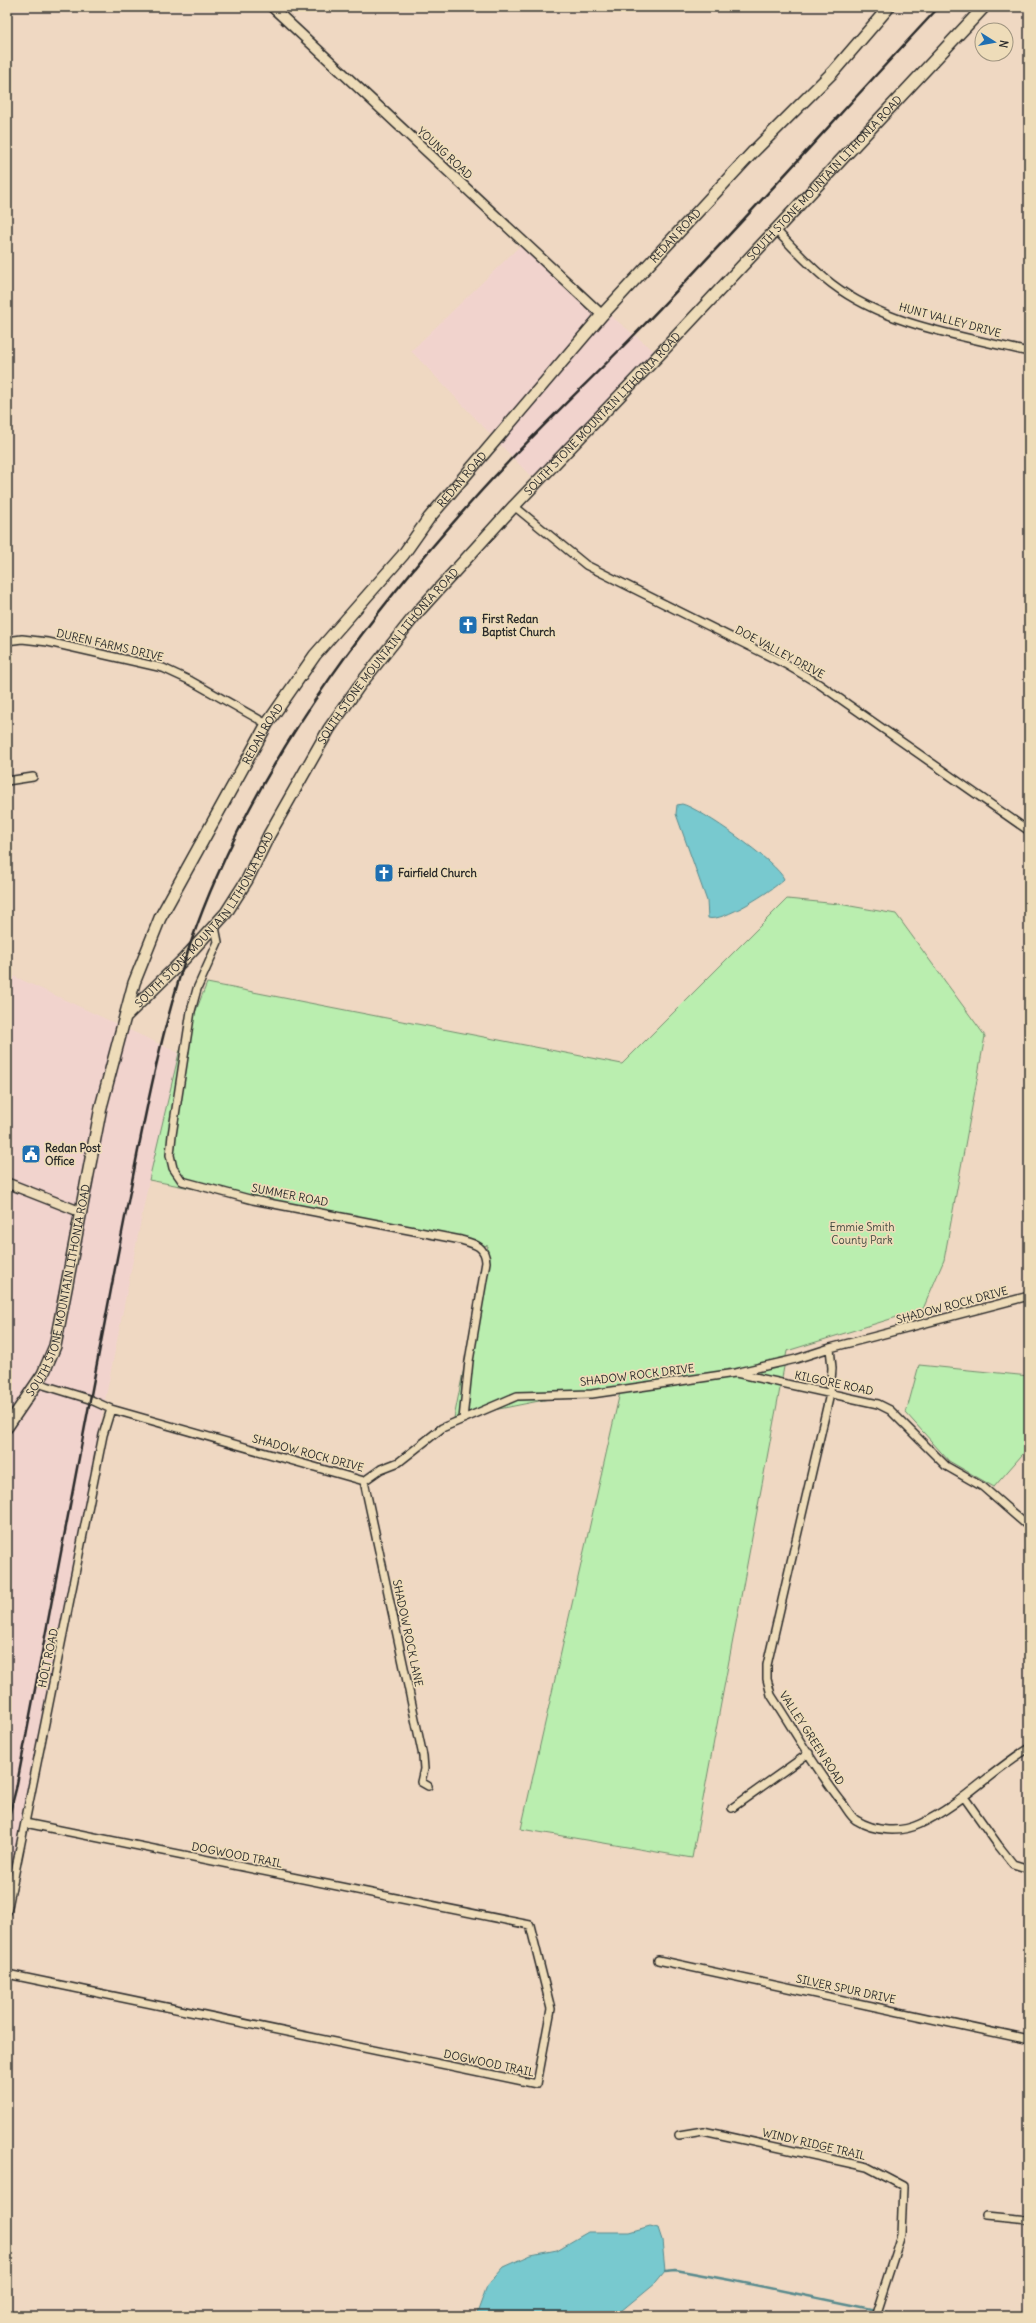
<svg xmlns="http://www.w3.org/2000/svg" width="1036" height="2323" font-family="Delius,sans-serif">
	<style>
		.built { fill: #f1d3cd }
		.green { fill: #baeeaf; stroke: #728c6d }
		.water { fill: #78c9cf; stroke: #598a8d }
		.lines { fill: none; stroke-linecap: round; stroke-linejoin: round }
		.stream { stroke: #598a8d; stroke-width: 2.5 }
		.minor-casing { stroke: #2b2b2b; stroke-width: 10 }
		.tertiary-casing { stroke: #2b2b2b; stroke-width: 12 }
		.secondary-casing { stroke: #2b2b2b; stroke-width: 14 }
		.minor { stroke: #eedcb9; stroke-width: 7 }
		.tertiary { stroke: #eedcb9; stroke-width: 9 }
		.secondary { stroke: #eedcb9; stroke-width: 11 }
		.rail { stroke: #2b2b2b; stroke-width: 2.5 }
		.labels { text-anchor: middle; stroke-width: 3.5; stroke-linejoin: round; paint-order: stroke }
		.street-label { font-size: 11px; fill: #2b2b2b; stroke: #eedcb9 }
		.poi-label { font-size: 11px; font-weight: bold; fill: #2b2b2b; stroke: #eedcb9; text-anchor: start }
		.park-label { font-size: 11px; fill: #40483f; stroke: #eedcb9 }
	</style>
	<rect width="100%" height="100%" fill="#efd8c2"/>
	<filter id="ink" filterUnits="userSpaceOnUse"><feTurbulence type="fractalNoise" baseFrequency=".025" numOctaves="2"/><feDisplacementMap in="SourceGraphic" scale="8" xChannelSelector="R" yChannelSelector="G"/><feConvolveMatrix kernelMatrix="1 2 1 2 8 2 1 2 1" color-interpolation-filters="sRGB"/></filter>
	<g filter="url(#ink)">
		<path class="built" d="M522,244L658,354L540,486L411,351Z
			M7,973L179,1053L149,1180L7,1893Z"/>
		<path class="green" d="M787,899L839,904L896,914L985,1036L944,1260L923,1309L787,1351L692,1858L521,1829L621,1388L569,1395L454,1418L488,1246L149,1180L179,1053L207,983L622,1064Z
			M919,1365L1029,1376V1447L994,1487L949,1461L906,1413Z"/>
		<path class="water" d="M682,804C700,808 778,863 784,879C773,890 722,923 708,918L707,901L676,814L677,805Z
			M650,2226L658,2228L662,2240L665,2271L656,2282L615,2316H476L487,2286L504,2267L531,2255L557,2250L588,2232H629Z"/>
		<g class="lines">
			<path class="stream" d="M665,2271L676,2270L730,2280L900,2315L914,2316"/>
			<defs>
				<path id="minor" d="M775,229C793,248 811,268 832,284C887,326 963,336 1029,352
					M514,506L586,565L785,664L819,684L1029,831
					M7,641L22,639L48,642L163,668L191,681L267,724
					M7,781L33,777
					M215,927L218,942L197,989L191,1011L172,1135L170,1155L173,1168L182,1181L253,1200L461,1240C475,1244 485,1246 486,1262L469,1361L463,1419
					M830,1348L832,1368L830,1394L767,1665V1679L771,1695C794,1730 815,1768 841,1801C846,1807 850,1816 856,1820C875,1832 901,1833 920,1824C961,1805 991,1771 1029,1748
					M736,1373L878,1404L890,1410L946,1466L983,1487L1029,1527
					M37,1383L89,1399L111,1409L364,1481L381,1469L399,1462L442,1428L517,1396L592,1394L735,1373L796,1359L830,1348L1029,1296
					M364,1481L423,1756L424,1769L421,1782L428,1786
					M964,1797L998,1845L1013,1864L1029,1869
					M732,1808L809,1753
					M7,1912L103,1435L111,1409
					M658,1960L1029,2040
					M7,1974L537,2084L551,2009L530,1925L25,1823
					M679,2135L703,2131L867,2167L903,2186L901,2235L875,2316
					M987,2216L1029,2220"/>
				<path id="tertiary" d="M272,7L602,315
					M7,1183L81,1212"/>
				<g id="secondary">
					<path id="s1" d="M127,1015L184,959L226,913L247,880L269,835L329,729L359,686L417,613L514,506L657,357L984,7"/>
					<path id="s2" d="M7,1427L43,1374L55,1346L101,1107L134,983L160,918L267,724L315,655L403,555L429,518L602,315L752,153L833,72L889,7"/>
				</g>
			</defs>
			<use href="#minor" class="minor-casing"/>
			<use href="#tertiary" class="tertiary-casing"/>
			<use href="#secondary" class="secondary-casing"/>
			<use href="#minor" class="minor"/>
			<use href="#tertiary" class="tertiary"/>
			<use href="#secondary" class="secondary"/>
			<path class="rail" d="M7,1824L16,1789C49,1612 82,1435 117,1258C143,1128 163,997 217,876C279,735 372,613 474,499C527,439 586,385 641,328C743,223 839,114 939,7"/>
		</g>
	</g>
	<defs>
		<symbol id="church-square" viewBox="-11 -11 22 22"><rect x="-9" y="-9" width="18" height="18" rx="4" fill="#1f6fb2" stroke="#eedcb9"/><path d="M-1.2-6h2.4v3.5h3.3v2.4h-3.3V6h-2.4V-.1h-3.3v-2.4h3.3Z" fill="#fff"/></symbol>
		<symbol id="civic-square" viewBox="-11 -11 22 22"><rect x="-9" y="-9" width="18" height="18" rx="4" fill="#1f6fb2" stroke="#eedcb9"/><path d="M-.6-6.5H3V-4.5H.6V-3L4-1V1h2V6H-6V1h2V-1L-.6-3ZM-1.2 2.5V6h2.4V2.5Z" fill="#fff"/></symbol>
	</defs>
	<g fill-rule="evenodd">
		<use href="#church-square" x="457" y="614" width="22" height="22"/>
		<use href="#church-square" x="373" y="862" width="22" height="22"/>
		<use href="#civic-square" x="20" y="1143" width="22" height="22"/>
	</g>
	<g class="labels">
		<g class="street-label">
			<text transform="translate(445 153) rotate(43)" y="4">YOUNG ROAD</text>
			<text dy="4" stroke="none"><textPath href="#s1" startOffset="1095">SOUTH STONE MOUNTAIN LITHONIA ROAD</textPath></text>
			<text dy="4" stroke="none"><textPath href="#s2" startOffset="1395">REDAN ROAD</textPath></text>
			<text transform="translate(950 320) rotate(15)" y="4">HUNT VALLEY DRIVE</text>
			<text dy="4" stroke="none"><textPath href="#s1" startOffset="771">SOUTH STONE MOUNTAIN LITHONIA ROAD</textPath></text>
			<text dy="4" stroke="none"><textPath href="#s2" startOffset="1071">REDAN ROAD</textPath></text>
			<text transform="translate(110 645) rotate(13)" y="4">DUREN FARMS DRIVE</text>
			<text transform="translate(780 652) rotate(28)" y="4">DOE VALLEY DRIVE</text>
			<text dy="4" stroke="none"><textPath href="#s1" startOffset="447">SOUTH STONE MOUNTAIN LITHONIA ROAD</textPath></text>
			<text dy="4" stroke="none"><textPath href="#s2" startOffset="747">REDAN ROAD</textPath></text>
			<text dy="4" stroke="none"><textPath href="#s1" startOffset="124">SOUTH STONE MOUNTAIN LITHONIA ROAD</textPath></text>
			<text transform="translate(290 1195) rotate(11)" y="4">SUMMER ROAD</text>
			<text dy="4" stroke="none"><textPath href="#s2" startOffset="149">SOUTH STONE MOUNTAIN LITHONIA ROAD</textPath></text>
			<text transform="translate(952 1305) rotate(-15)" y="4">SHADOW ROCK DRIVE</text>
			<text transform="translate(637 1375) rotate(-7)" y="4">SHADOW ROCK DRIVE</text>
			<text transform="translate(834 1383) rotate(12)" y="4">KILGORE ROAD</text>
			<text transform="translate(308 1453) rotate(15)" y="4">SHADOW ROCK DRIVE</text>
			<text transform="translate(408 1633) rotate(78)" y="4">SHADOW ROCK LANE</text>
			<text transform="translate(48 1658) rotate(-78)" y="4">HOLT ROAD</text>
			<text transform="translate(812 1738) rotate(57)" y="4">VALLEY GREEN ROAD</text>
			<text transform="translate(237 1855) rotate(11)" y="4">DOGWOOD TRAIL</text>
			<text transform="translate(846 1989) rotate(12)" y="4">SILVER SPUR DRIVE</text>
			<text transform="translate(489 2063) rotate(12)" y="4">DOGWOOD TRAIL</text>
			<text transform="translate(814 2144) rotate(13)" y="4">WINDY RIDGE TRAIL</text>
		</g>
		<g class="poi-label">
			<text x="482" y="623">First Redan<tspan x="482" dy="13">Baptist Church</tspan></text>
			<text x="398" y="877">Fairfield Church</text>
			<text x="45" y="1152">Redan Post<tspan x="45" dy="13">Office</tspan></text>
		</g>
		<g class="park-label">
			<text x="862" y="1231">Emmie Smith<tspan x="862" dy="13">County Park</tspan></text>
		</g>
	</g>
	<rect width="1036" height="2323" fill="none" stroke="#eedcb9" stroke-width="24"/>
	<rect x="12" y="12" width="1012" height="2299" fill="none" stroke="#2b2b2b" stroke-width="1.5" filter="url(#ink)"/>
	<g transform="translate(994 42) rotate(101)"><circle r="19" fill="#eedcb9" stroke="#a09580"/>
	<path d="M0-3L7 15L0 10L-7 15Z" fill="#1f6fb2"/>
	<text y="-6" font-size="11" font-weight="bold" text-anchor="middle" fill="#2b2b2b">N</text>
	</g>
</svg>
